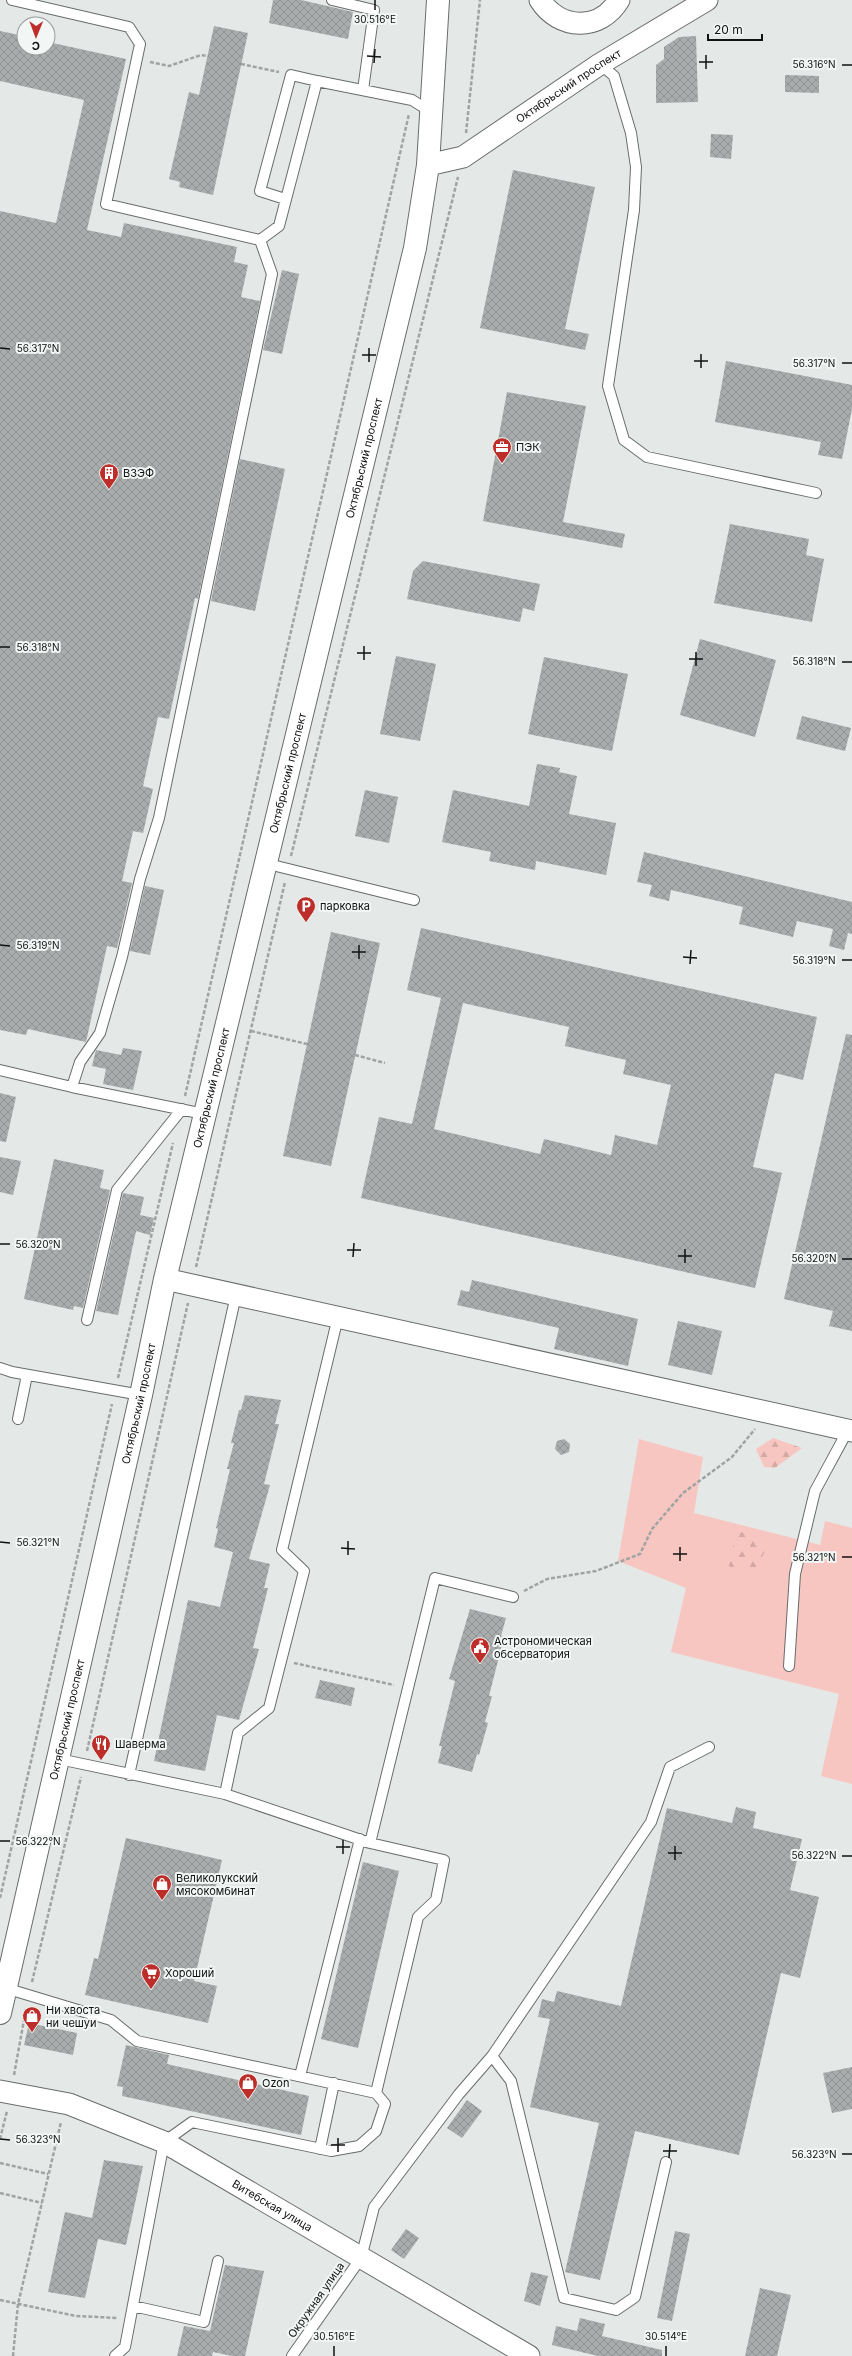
<svg xmlns="http://www.w3.org/2000/svg" width="852" height="2356" font-family="Inter,sans-serif">
	<style>
		.green { fill: #f8c6c0 }
		.forest { fill: url(#forest-firs) }
		.building { fill: url(#building-cross-hatch); fill-rule: evenodd }
		.lines { fill: none; stroke-linecap: round; stroke-linejoin: round }
		.lane-casing { stroke: #696c6c; stroke-width: 12 }
		.street-casing { stroke: #696c6c; stroke-width: 23 }
		.primary-casing { stroke: #696c6c; stroke-width: 24 }
		.path { stroke: #a0a3a3; stroke-width: 2.5; stroke-dasharray: 4 2; stroke-linecap: butt }
		.lane { stroke: #fff; stroke-width: 10 }
		.street { stroke: #fff; stroke-width: 21 }
		.primary { stroke: #fff; stroke-width: 22 }
		.ticks { fill: none; stroke: #111212; stroke-width: 1.5 }
		.labels { text-anchor: middle; stroke-width: 4; stroke-linejoin: round; paint-order: stroke }
		.street-label { font-size: 11px; fill: #111212; stroke: #f2f6f5 }
		.poi-label { font-size: 11px; fill: #111212; stroke: #f2f6f5; text-anchor: start }
		.ticks-label { font-size: 10px; text-anchor: middle; fill: #111212; stroke: #f2f6f5; stroke-width: 4; stroke-linejoin: round; paint-order: stroke }
	</style>
	<defs>
		<pattern id="forest-firs" width="22" height="20" patternUnits="userSpaceOnUse"><rect width="22" height="20" fill="#f8c6c0"/><path d="M5 1l3.5 6h-7zM16 11l3.5 6h-7z" fill="#d4a9a4"/></pattern>
		<pattern id="building-cross-hatch" width="8" height="8" patternUnits="userSpaceOnUse"><rect width="8" height="8" fill="#a8acac"/><path d="M0 0l8 8M0 8l8-8" fill="none" stroke="#909393"/></pattern>
	</defs>
	<rect width="100%" height="100%" fill="#e4e9e8"/>
	<path class="green" d="M639,1439L703,1457L694,1513L820,1545L825,1521L852,1528V1784L821,1776L839,1694L671,1652L686,1588L618,1561Z"/>
	<path class="forest" d="M773,1438L802,1448L775,1468L764,1467L756,1449Z
		M739,1531L769,1544L755,1570L733,1573L727,1562Z"/>
	<path class="building" d="M273,0H301L353,12L348,39L269,23Z
		M214,26L248,33L213,195L179,187L180,182L169,179L189,92L199,95Z
		M0,31L24,36V48H48V42L126,59L87,230L121,237L124,223L237,247L234,262L248,265L241,297L260,301L198,599L195,598L169,719L158,717L143,786L153,789L143,833L133,831L122,881L132,883L117,948L107,946L86,1042L28,1029L26,1035L0,1030V211L56,223L84,100L0,81Z
		M696,36L698,102L656,103V65L664,59V47L679,37Z
		M785,75L819,76V93L785,92Z
		M711,134L733,135L731,159L710,157Z
		M513,170L595,187L565,329L589,334L585,350L480,328Z
		M282,270L299,274L282,354L263,350Z
		M726,361L852,385V409L842,459L818,455L821,442L715,422Z
		M507,392L586,406L563,522L625,534L622,548L483,521Z
		M240,459L285,469L255,611L211,601Z
		M730,524L809,539L806,555L824,559L812,622L714,603Z
		M423,561L540,584L534,611L523,608L520,622L407,599L413,571Z
		M700,639L776,660L755,737L680,715Z
		M396,656L436,664L420,741L380,734Z
		M544,657L628,674L612,751L528,734Z
		M802,716L851,728L845,751L796,739Z
		M537,764L560,768L559,772L577,776L569,814L616,823L606,875L536,861L535,870L489,861L491,852L442,842L453,790L529,806Z
		M365,790L398,797L389,843L355,836Z
		M644,852L852,902V934L848,933L844,950L829,946L833,929L797,921L793,937L739,924L743,907L671,890L669,901L649,896L652,885L637,882Z
		M145,886L164,890L150,955L130,951Z
		M421,928L817,1017L803,1080L775,1073L753,1167L782,1173L755,1288L361,1198L379,1117L412,1124L441,998L407,990ZM463,1003L569,1027L565,1046L626,1060L623,1074L671,1085L657,1145L615,1135L611,1155L544,1139L540,1154L434,1129Z
		M331,932L380,943L331,1166L283,1156Z
		M846,1034L852,1035V1331L829,1326L833,1311L784,1299Z
		M123,1048L142,1051L133,1090L103,1084L106,1069L92,1066L96,1050L121,1055Z
		M0,1093L16,1097L6,1142L0,1141Z
		M0,1157L21,1161L13,1195L0,1192Z
		M54,1159L104,1170L100,1188L110,1190L83,1308L74,1306L73,1310L24,1299Z
		M123,1193L144,1197L140,1215L154,1218L150,1235L136,1231L118,1315L96,1311Z
		M472,1280L638,1319L628,1366L554,1349L559,1328L457,1305L461,1290L469,1292Z
		M678,1321L722,1331L712,1375L668,1365Z
		M245,1395L281,1400L275,1424H279L264,1484L270,1485L249,1559L270,1564L264,1588H268L253,1648L259,1649L239,1720L217,1715L205,1771L154,1761L188,1600L220,1607L233,1552L214,1547L218,1529L216,1528L230,1469H227L234,1443H231L239,1410H241Z
		M564,1439L570,1444L569,1452L561,1455L555,1449L557,1441Z
		M470,1609L506,1618L501,1636L504,1637L489,1696H492L485,1722L488,1723L479,1755L477,1754L472,1772L438,1763L442,1746H439L455,1681L449,1679Z
		M320,1680L355,1688L351,1706L315,1698Z
		M736,1807L756,1812L753,1828L802,1839L790,1890L819,1897L800,1978L781,1973L739,2155L635,2131L600,2280L565,2272L599,2123L530,2107L550,2019L538,2017L542,1999L554,2002L557,1991L621,2006L667,1808L732,1823Z
		M126,1838L222,1860L194,1981L217,1986L208,2023L85,1995L94,1958L98,1959Z
		M363,1862L399,1871L358,2048L321,2039Z
		M29,2023L77,2033L73,2055L24,2045Z
		M126,2045L169,2055L167,2064L309,2096L301,2135L122,2096L123,2087L117,2086Z
		M852,2067V2109L832,2113L823,2073Z
		M467,2100L482,2111L462,2138L447,2128Z
		M104,2160L143,2166L126,2245L98,2239L85,2298L48,2292L65,2212L92,2218Z
		M406,2229L419,2238L404,2259L391,2250Z
		M675,2231L690,2234L672,2321L657,2318Z
		M225,2265L264,2271L245,2356H232L213,2352L212,2356H177L184,2326L210,2331Z
		M531,2272L548,2276L540,2306L524,2301Z
		M760,2288L791,2295L777,2356H745Z
		M580,2318L605,2324L602,2336L662,2350V2356H598L552,2345L556,2326L577,2331Z"/>
	<g class="lines">
		<defs>
			<path id="lane" d="M12,0L129,27L140,44L106,204L260,240L272,274L159,818L140,879L122,957L100,1033L80,1062L72,1087
				M332,0L374,10L363,90
				M600,64L614,76L631,133L636,167L634,210L608,386L624,440L647,457L816,493
				M285,199L260,191L291,75L317,81
				M260,240L279,226L317,81L412,100L431,112
				M264,863L414,900
				M0,1070L72,1087L204,1114
				M87,1320L117,1190L182,1109
				M0,1368L12,1372L141,1395
				M18,1419L27,1375
				M789,1666L795,1574L815,1491L848,1430
				M129,1775L236,1295
				M225,1794L238,1733L269,1708L304,1571L282,1550L338,1317
				M370,1843L435,1578L513,1597
				M5,1988L111,2020L137,2041L376,2093L418,1917L436,1900L444,1860L370,1843L225,1794L59,1759
				M492,2056L511,2081L564,2298L616,2310L635,2297L666,2162
				M300,2076L360,1839
				M320,2149L334,2083
				M133,2306L204,2322L218,2261
				M115,2356L125,2347L164,2142L192,2122L331,2151L359,2146L376,2131L385,2104L376,2093
				M292,2356L361,2258L374,2207L459,2094L492,2056L651,1822L670,1767L709,1747"/>
			<g id="street">
				<path d="M540,0C559,30 600,32 619,0"/>
				<path id="s1" d="M428,165L463,157L600,64L707,0"/>
				<path d="M165,1279L852,1431"/>
				<path id="s2" d="M0,2091L69,2104L164,2142L529,2356"/>
			</g>
			<g id="primary">
				<path id="s3" d="M0,2013L141,1395L165,1279L415,248L428,165L438,0"/>
			</g>
		</defs>
		<use href="#lane" class="lane-casing"/>
		<use href="#street" class="street-casing"/>
		<use href="#primary" class="primary-casing"/>
		<path class="path" d="M150,62L169,66L201,55L207,56
			M241,64L279,72
			M466,133L480,0
			M291,856L458,177
			M251,1031L307,1044
			M355,1055L385,1063
			M185,1096L409,114
			M196,1267L285,882
			M118,1378L173,1143
			M524,1591L547,1579L596,1571L640,1554L652,1529L683,1493L732,1457L755,1429
			M294,1663L394,1685
			M87,1751L188,1303
			M0,1898L112,1404
			M32,1982L81,1777
			M14,2075L26,2009
			M0,2139L7,2111
			M0,2163L48,2174
			M0,2193L42,2203
			M0,2300L76,2316L118,2318
			M13,2356L18,2304L61,2122"/>
		<use href="#lane" class="lane"/>
		<use href="#street" class="street"/>
		<use href="#primary" class="primary"/>
	</g>
	<path class="ticks" d="M375,10V0M367,56L381,57M699,62H713M374,63L375,49M842,65H852M706,69V55M0,348L10,349M362,355H376M694,361H708M369,362V348M842,363H852M701,368V354M0,647H10M357,653H371M689,659H703M364,660V646M842,662H852M696,666V652M0,945L10,946M352,952H366M683,957L697,958M359,959V945M842,960H852M690,964L691,950M0,1244H10M347,1250H361M678,1256H692M353,1257L354,1243M842,1259H852M685,1263V1249M0,1542L10,1543M341,1548L355,1549M673,1554H687M348,1555V1541M842,1557H852M680,1561V1547M0,1841H10M336,1847H350M668,1853H682M343,1854V1840M842,1856H852M675,1860V1846M0,2139L10,2140M331,2145H345M663,2151H677M338,2152V2138M842,2154H852M669,2158L670,2144M334,2356V2346M666,2356V2346"/>
	<defs>
		<symbol id="office-pin" viewBox="-11 -11 22 30"><path d="M0 17L-7.5 6A9.5 9.5 0 1 1 7.5 6Z" fill="#bd2e2a" stroke="#f2f6f5"/><path d="M-6-3h4V-5.5h4V-3h4V5H-6ZM-1-4.5V-3h2v-1.5ZM-6 0V1H6V0Z" fill="#fff"/></symbol>
		<symbol id="building-pin" viewBox="-11 -11 22 30"><path d="M0 17L-7.5 6A9.5 9.5 0 1 1 7.5 6Z" fill="#bd2e2a" stroke="#f2f6f5"/><path d="M-4-6H4V6H1V3H-1V6H-4ZM-2.5-4.3h1.7v1.8h-1.7ZM.8-4.3h1.7v1.8H.8ZM-2.5-1h1.7V.8h-1.7ZM.8-1h1.7V.8H.8Z" fill="#fff"/></symbol>
		<symbol id="parking-pin" viewBox="-11 -11 22 30"><path d="M0 17L-7.5 6A9.5 9.5 0 1 1 7.5 6Z" fill="#bd2e2a" stroke="#f2f6f5"/><path d="M-3.5-5.5H1a3.5 3.5 0 0 1 0 7H-1V5.5H-3.5ZM-1-3.4V-.6H.8a1.4 1.4 0 0 0 0-2.8Z" fill="#fff"/></symbol>
		<symbol id="civic-pin" viewBox="-11 -11 22 30"><path d="M0 17L-7.5 6A9.5 9.5 0 1 1 7.5 6Z" fill="#bd2e2a" stroke="#f2f6f5"/><path d="M-.6-6.5H3V-4.5H.6V-3L4-1V1h2V6H-6V1h2V-1L-.6-3ZM-1.2 2.5V6h2.4V2.5Z" fill="#fff"/></symbol>
		<symbol id="restaurant-pin" viewBox="-11 -11 22 30"><path d="M0 17L-7.5 6A9.5 9.5 0 1 1 7.5 6Z" fill="#bd2e2a" stroke="#f2f6f5"/><path d="M-5-6h1v4h1v-4h1v4h1v-4h1v5L-1.5 .5V6h-2V.5L-5-1ZM5-6V6H3V1.5H1.5Q1.5-4 5-6Z" fill="#fff"/></symbol>
		<symbol id="shop-pin" viewBox="-11 -11 22 30"><path d="M0 17L-7.5 6A9.5 9.5 0 1 1 7.5 6Z" fill="#bd2e2a" stroke="#f2f6f5"/><path d="M-5-2.5h2.3a2.7 3.5 0 0 1 5.4 0H5L5.5 6h-11ZM-1.5-2.5h3a1.5 2.3 0 0 0-3 0Z" fill="#fff"/></symbol>
		<symbol id="supermarket-pin" viewBox="-11 -11 22 30"><path d="M0 17L-7.5 6A9.5 9.5 0 1 1 7.5 6Z" fill="#bd2e2a" stroke="#f2f6f5"/><path d="M-6-5.5h2.5l.6 2H6L4.5 2H-2.5L-4.4-4H-6ZM-1.5 3.2a1.3 1.3 0 1 0 .1 0ZM3 3.2a1.3 1.3 0 1 0 .1 0Z" fill="#fff"/></symbol>
	</defs>
	<g fill-rule="evenodd">
		<use href="#office-pin" x="491" y="436" width="22" height="30"/>
		<use href="#building-pin" x="98" y="462" width="22" height="30"/>
		<use href="#parking-pin" x="295" y="895" width="22" height="30"/>
		<use href="#civic-pin" x="469" y="1636" width="22" height="30"/>
		<use href="#restaurant-pin" x="90" y="1733" width="22" height="30"/>
		<use href="#shop-pin" x="151" y="1873" width="22" height="30"/>
		<use href="#supermarket-pin" x="140" y="1962" width="22" height="30"/>
		<use href="#shop-pin" x="21" y="2005" width="22" height="30"/>
		<use href="#shop-pin" x="237" y="2072" width="22" height="30"/>
	</g>
	<g class="labels">
		<g class="street-label">
			<text dy="4" stroke="none"><textPath href="#s1" startOffset="163">Октябрьский проспект</textPath></text>
			<text dy="4" stroke="none"><textPath href="#s3" startOffset="1597">Октябрьский проспект</textPath></text>
			<text dy="4" stroke="none"><textPath href="#s3" startOffset="1273">Октябрьский проспект</textPath></text>
			<text dy="4" stroke="none"><textPath href="#s3" startOffset="949">Октябрьский проспект</textPath></text>
			<text dy="4" stroke="none"><textPath href="#s3" startOffset="625">Октябрьский проспект</textPath></text>
			<text dy="4" stroke="none"><textPath href="#s3" startOffset="301">Октябрьский проспект</textPath></text>
			<text dy="4" stroke="none"><textPath href="#s2" startOffset="298">Витебская улица</textPath></text>
			<text transform="translate(316 2300) rotate(-55)" y="4">Окружная улица</text>
		</g>
		<g class="poi-label">
			<text x="516" y="451">ПЭК</text>
			<text x="123" y="477">ВЗЭФ</text>
			<text x="320" y="910">парковка</text>
			<text x="494" y="1645">Aстрономическая<tspan x="494" dy="13">обсерватория</tspan></text>
			<text x="115" y="1748">Шаверма</text>
			<text x="176" y="1882">Великолукский<tspan x="176" dy="13">мясокомбинат</tspan></text>
			<text x="165" y="1977">Хороший</text>
			<text x="46" y="2014">Ни хвоста<tspan x="46" dy="13">ни чешуи</tspan></text>
			<text x="262" y="2087">Ozon</text>
		</g>
	</g>
	<g class="ticks-label">
		<text x="375" y="23">30.516°E</text>
		<text x="814" y="68">56.316°N</text>
		<text x="38" y="352">56.317°N</text>
		<text x="814" y="367">56.317°N</text>
		<text x="38" y="651">56.318°N</text>
		<text x="814" y="665">56.318°N</text>
		<text x="38" y="949">56.319°N</text>
		<text x="814" y="964">56.319°N</text>
		<text x="38" y="1248">56.320°N</text>
		<text x="814" y="1262">56.320°N</text>
		<text x="38" y="1546">56.321°N</text>
		<text x="814" y="1561">56.321°N</text>
		<text x="38" y="1845">56.322°N</text>
		<text x="814" y="1859">56.322°N</text>
		<text x="38" y="2143">56.323°N</text>
		<text x="814" y="2158">56.323°N</text>
		<text x="334" y="2340">30.516°E</text>
		<text x="666" y="2340">30.514°E</text>
	</g>
	<g transform="translate(36 36) rotate(181)"><circle r="19" fill="#f2f6f5" stroke="#989b9a"/>
	<path d="M0-3L7 15L0 10L-7 15Z" fill="#bd2e2a"/>
	<text y="-6" font-size="11" font-weight="bold" text-anchor="middle" fill="#111212">С</text>
	</g>
	<path d="M708 34v6h54v-6" fill="none" stroke="#111212" stroke-width="2"/>
	<text x="714" y="34" font-size="12" fill="#111212" stroke="#f2f6f5" stroke-width="3" paint-order="stroke">20 m</text>
</svg>
